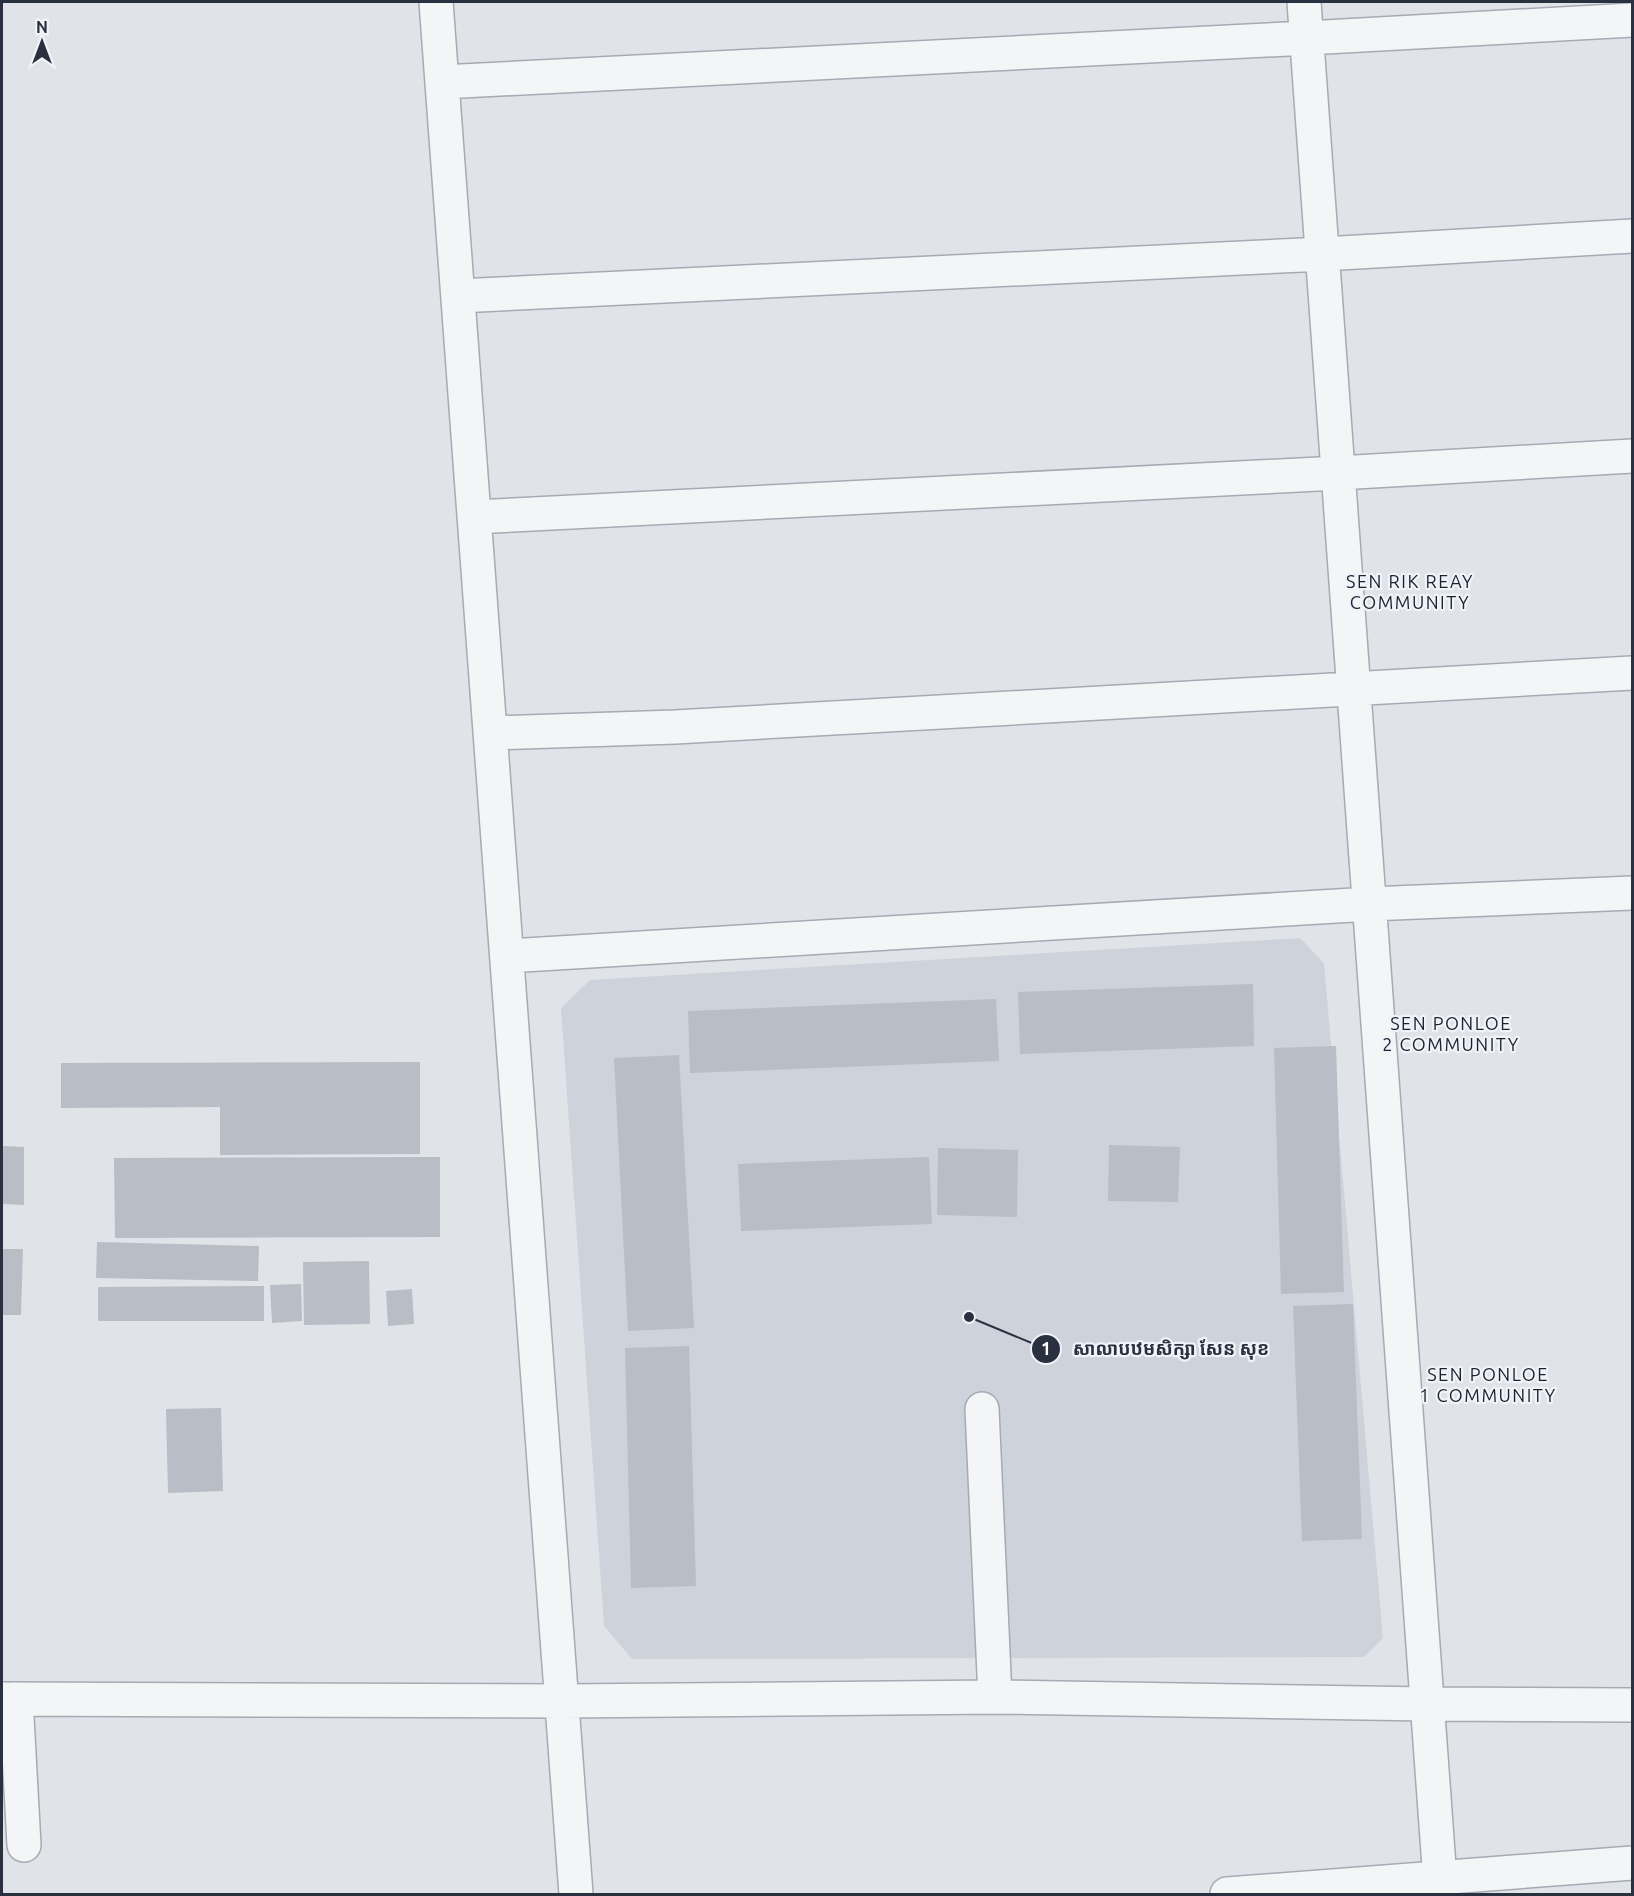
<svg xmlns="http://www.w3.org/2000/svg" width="1634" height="1896" font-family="Ubuntu,'Noto Sans Khmer',sans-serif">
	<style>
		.built { fill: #ced3db }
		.building { fill: #b8bdc6 }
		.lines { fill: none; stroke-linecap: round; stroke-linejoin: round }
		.minor-casing { stroke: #a5abb3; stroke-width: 36 }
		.minor { stroke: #f3f5f7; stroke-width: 33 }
		.labels { text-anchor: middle; stroke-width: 4.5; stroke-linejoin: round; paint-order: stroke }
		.neighbourhood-label { font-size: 18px; letter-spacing: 1.5px; fill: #1b2231; stroke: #f0f3f7 }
		.leader { fill: none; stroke: #293141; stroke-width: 2 }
		.callout-dot { fill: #293141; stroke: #f0f3f7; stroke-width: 2 }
		.mark-label { font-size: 18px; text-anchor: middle; font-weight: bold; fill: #fff }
		.callout-label { font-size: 18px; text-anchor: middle; font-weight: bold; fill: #293141; stroke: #f0f3f7; stroke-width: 4.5; stroke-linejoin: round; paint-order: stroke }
	</style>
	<rect width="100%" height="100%" fill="#e0e4e9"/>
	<path class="built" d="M1300,938L1324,963L1383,1638L1364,1657L632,1659L604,1626L561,1008L590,980Z"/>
	<path class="building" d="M1253,984L1254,1046L1020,1054L1018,992Z
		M996,999L999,1061L690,1073L688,1011Z
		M1336,1046L1344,1292L1281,1294L1274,1048Z
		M679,1055L694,1328L628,1331L614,1058Z
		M420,1062V1154L220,1155V1107L61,1108V1063Z
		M1109,1145L1180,1147L1178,1202L1108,1201Z
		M2,1146L24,1147V1205L2,1204Z
		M938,1148L1018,1150L1017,1217L937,1215Z
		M440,1157V1237L115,1238L114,1158Z
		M929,1157L932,1224L741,1231L738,1164Z
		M97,1242L259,1246L258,1281L96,1278Z
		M2,1249H23L21,1315H2Z
		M369,1261L370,1324L304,1325L303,1262Z
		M301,1284L302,1321L272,1323L270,1285Z
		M264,1286V1321H98V1287Z
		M412,1289L414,1324L388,1326L386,1291Z
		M1353,1304L1362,1539L1302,1541L1293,1306Z
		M689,1346L696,1586L631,1588L625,1348Z
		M221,1408L223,1491L168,1493L166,1409Z"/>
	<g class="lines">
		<defs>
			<path id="minor" d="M436,2L576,1894
				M1304,2L1441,1894
				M442,82L1307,38L1632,20
				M458,296L1323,254L1632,236
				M474,517L1338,473L1632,456
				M490,733L675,727L1632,673
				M507,956L1370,904L1632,893
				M982,1409L995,1697
				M2,1699L562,1701L995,1697L1428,1704L1632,1705
				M16,1699L24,1845
				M1227,1894L1632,1863"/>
		</defs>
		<use href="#minor" class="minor-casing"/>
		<use href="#minor" class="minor"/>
	</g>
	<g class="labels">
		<g class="neighbourhood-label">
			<text x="1410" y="588">SEN RIK REAY<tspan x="1410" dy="21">COMMUNITY</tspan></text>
			<text x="1451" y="1030">SEN PONLOE<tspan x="1451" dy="21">2 COMMUNITY</tspan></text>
			<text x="1488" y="1381">SEN PONLOE<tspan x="1488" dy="21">1 COMMUNITY</tspan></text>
		</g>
	</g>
	<path class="leader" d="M969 1317L1046 1349"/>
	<g class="callout-dot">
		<circle cx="969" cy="1317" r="6"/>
		<circle cx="1046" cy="1349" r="15"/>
	</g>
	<g class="mark-label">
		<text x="1046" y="1355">1</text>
	</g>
	<g class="callout-label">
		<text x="1171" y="1355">សាលាបឋមសិក្សា សែន សុខ</text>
	</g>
	<rect width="1634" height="1896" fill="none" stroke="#293141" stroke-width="6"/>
	<g transform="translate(42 42)" stroke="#f0f3f7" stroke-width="4.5" paint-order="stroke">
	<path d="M0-4.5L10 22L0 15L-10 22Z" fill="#293141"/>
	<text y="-9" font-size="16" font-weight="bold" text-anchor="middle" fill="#293141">N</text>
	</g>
</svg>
